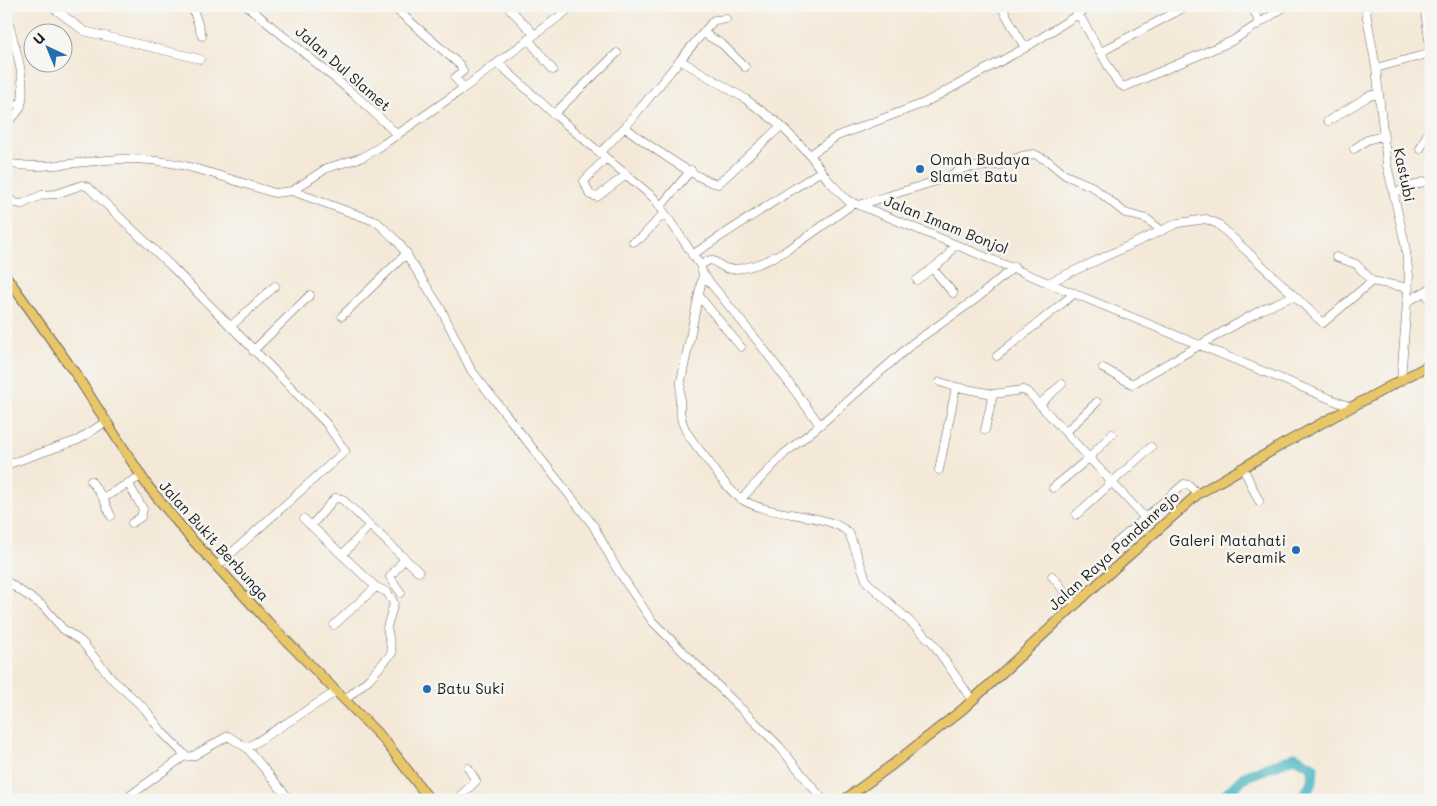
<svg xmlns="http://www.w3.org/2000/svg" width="1437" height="806" font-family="Mali,sans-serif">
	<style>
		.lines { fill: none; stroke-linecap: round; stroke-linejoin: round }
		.river { stroke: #48b6c2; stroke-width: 11 }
		.minor-casing { stroke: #68645e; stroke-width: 9 }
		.major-casing { stroke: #68645e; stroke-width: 11 }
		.minor { stroke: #fff; stroke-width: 8 }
		.major { stroke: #e9c769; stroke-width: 9 }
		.poi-dot { fill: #1f6fb2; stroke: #f6f6f2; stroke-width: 2 }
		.labels { text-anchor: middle; stroke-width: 5; stroke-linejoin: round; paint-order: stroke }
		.street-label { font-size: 15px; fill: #1c1c1c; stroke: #f6f6f2 }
		.poi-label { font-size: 15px; fill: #1c1c1c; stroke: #f6f6f2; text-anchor: start }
	</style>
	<rect width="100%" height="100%" fill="#f6f6f2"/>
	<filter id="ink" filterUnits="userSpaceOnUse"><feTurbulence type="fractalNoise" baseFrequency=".02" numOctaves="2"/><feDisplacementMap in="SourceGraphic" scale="10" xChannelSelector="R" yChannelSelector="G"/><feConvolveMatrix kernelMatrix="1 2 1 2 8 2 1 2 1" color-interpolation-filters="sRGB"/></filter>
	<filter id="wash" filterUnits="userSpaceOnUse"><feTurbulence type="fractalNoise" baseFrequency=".0096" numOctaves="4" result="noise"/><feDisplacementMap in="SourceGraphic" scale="20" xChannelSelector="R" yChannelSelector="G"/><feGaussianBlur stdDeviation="1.12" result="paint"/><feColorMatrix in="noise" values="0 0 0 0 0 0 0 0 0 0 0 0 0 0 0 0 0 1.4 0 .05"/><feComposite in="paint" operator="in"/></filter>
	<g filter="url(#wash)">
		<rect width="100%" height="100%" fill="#f4e9d8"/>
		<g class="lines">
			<path class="river" d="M1221,800L1244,777L1295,757L1313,767L1312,782L1302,800"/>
		</g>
	</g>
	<g filter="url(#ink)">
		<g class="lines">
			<defs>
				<path id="minor" d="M51,6L84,31L200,59
					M192,6L202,36
					M247,6L355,95L398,135
					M388,6L397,10L460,65L463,71L455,78L464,88
					M507,6L534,34
					M1001,6L1025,48
					M1074,6L1118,83L1124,87L1232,41L1286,6
					M1252,6L1259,22
					M1365,6L1376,68L1387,165L1405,244L1409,276L1401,380
					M6,15C13,38 29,86 20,108C17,115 11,118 6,123
					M703,33L722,44L745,67
					M528,39L553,70
					M1101,52L1187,6
					M680,60L714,20L726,19
					M498,63L554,114L655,199L700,265L703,274L681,381C678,423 680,425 705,457C716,471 726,488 740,498C767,518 826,511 849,533L867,582L932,642L972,700
					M1376,68L1427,54L1430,46L1425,12L1431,10
					M6,99L20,106
					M554,114L617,53
					M1328,121L1369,96L1378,94
					M625,127C641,140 700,182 718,184L781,126
					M1354,149L1367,140L1382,136
					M1420,149L1431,126
					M600,153L625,127L680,60L744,98L778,123L810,155L828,180L847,200L1350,407
					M810,155L837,136L924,103L1025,48L1091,6
					M606,158L584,181L590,195L597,197L626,175
					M6,163C45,171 85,160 124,159C176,157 226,179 275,193L292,191L327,168L363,157L378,148L464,88L573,6
					M292,191L377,222L399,243L441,309L471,370L593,525L617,569L652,621L779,746L823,800
					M1394,193L1423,182H1431
					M6,197L15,203L22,204L42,195L56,194L82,185L88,187L171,266L326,423L345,451L217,566
					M859,205L946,178L964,168L999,165L1022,156L1034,154L1048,161L1065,175L1093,187L1125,213L1147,219L1162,231
					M661,206L691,170
					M633,242L641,238L664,213
					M1430,252L1431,251
					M692,255L821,171
					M1336,257L1356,264L1372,281
					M700,265L710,260C717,261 722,269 730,269C770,271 822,225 854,203
					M933,269L953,293
					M703,274L760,344L820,425L913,343L976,299L1014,267
					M917,280L946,258L954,245
					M1050,282L1178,223L1206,219L1218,224L1323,323L1372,281L1409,288
					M1426,291L1431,304
					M699,296L741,347
					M1407,302L1431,288
					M342,316L407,253
					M230,327L275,286
					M253,351L310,295
					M997,356L1075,293
					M1103,368L1132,384L1261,310L1293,296
					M956,387L993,394
					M1041,403L1062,384
					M985,430L993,394L1023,390L1028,392L1145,518
					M1066,432L1097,402
					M6,465L78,440L107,421
					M1243,468L1259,501
					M939,470L956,387L940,382
					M91,481L103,498L111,516
					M128,483L143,509L141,517L132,523
					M1053,488L1089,458L1112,434
					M103,498L141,476
					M741,499L785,453L820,425
					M1076,515L1151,447
					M304,519L376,587
					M311,526L335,498L342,499L419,572
					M1114,545L1184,484L1189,485L1198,494
					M342,555L370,525
					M1052,576L1075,604
					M6,581L43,606L63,629L81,641L113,680L145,709L162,732L186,756
					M401,593L390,577L405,558
					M334,625L376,587L387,592L394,603L387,627L392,653L369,679L346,699
					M247,748L337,691
					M124,800L183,757L193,756L228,736L247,748L290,800
					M456,800L476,781L468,768"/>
				<path id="major" d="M6,276L75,373L147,485L187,534L269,623L385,741L430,800
					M844,800L892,765L963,709L1116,567L1198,494L1285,443L1431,364"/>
			</defs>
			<use href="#minor" class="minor-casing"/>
			<use href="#major" class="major-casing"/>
			<use href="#minor" class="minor"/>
			<use href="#major" class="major"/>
		</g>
	</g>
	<g class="poi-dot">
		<circle cx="920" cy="169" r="5"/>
		<circle cx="1296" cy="550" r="5"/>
		<circle cx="427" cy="689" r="5"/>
	</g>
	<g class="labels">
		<g class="street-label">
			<text transform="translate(343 69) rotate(41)" y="5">Jalan Dul Slamet</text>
			<text transform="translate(1404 175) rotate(78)" y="5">Kastubi</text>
			<text transform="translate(946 225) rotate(22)" y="5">Jalan Imam Bonjol</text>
			<text transform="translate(214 541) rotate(48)" y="5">Jalan Bukit Berbunga</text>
			<text transform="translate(1114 551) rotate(-42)" y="5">Jalan Raya Pandanrejo</text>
		</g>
		<g class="poi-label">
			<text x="930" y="165">Omah Budaya<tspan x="930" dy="17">Slamet Batu</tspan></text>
			<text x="1286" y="546" text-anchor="end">Galeri Matahati<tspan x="1286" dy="17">Keramik</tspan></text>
			<text x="437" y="694">Batu Suki</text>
		</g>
	</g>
	<rect width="1437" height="806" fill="none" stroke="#f6f6f2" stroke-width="25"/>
	<g transform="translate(48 48) rotate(316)"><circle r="24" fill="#f6f6f2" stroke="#9f9f9c"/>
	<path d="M0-4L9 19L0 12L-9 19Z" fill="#1f6fb2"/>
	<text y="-8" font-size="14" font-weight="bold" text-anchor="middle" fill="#1c1c1c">U</text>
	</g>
</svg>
